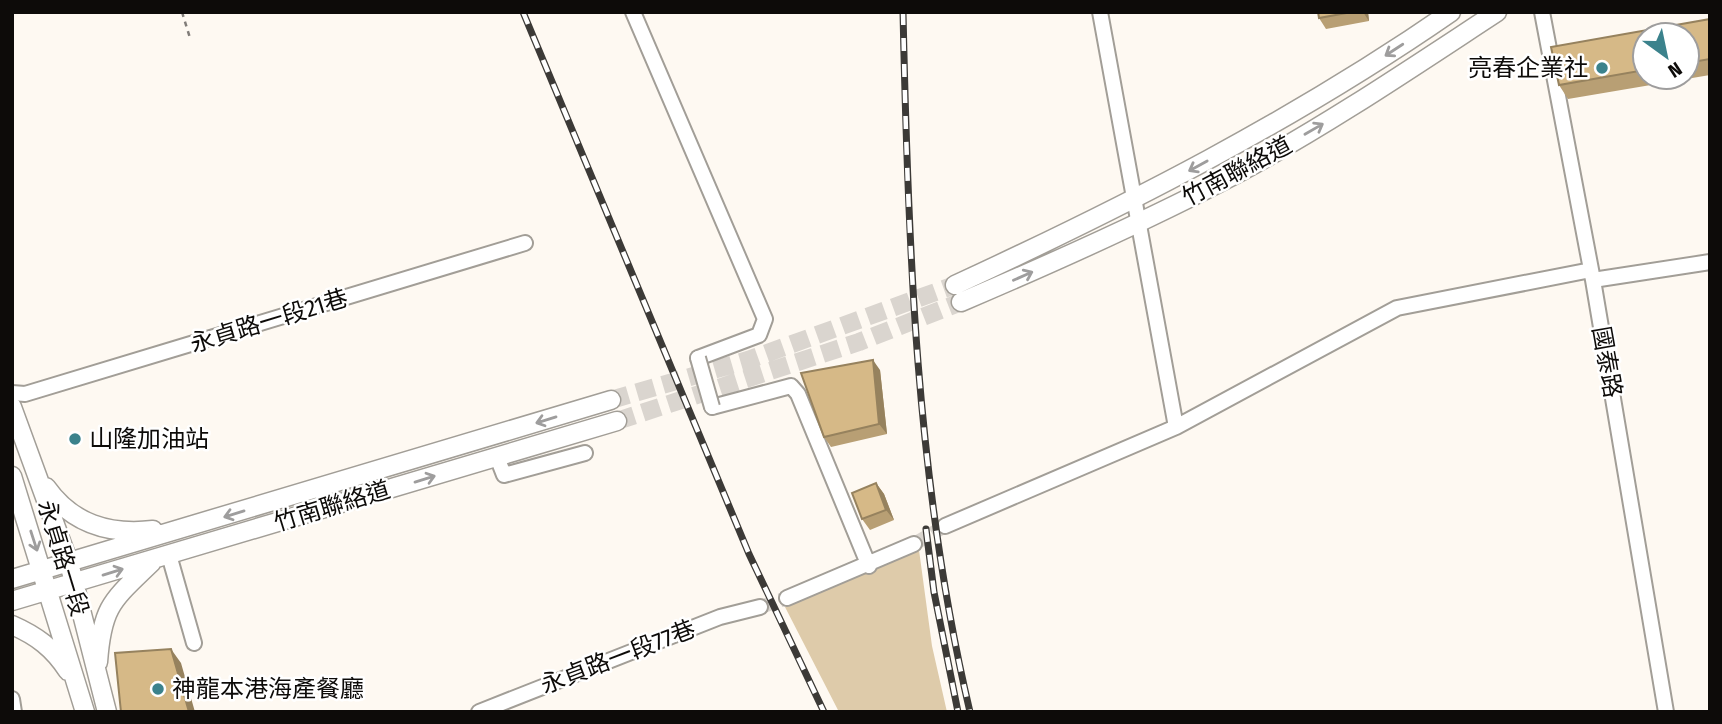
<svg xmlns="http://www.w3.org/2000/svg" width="1722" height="724" font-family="'Fira Sans Condensed','Noto Sans TC',sans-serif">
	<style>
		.green { fill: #decbaa }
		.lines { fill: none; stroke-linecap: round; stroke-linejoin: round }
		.minor-tunnel { stroke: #dad5cf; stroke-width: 14; stroke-dasharray: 14 7; stroke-linecap: butt }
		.major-tunnel { stroke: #dad5cf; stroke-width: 18; stroke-dasharray: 18 9; stroke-linecap: butt }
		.minor-casing { stroke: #a29e97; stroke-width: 18 }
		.major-casing { stroke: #a29e97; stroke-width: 21 }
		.path { stroke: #817d79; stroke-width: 2.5; stroke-dasharray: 5 5; stroke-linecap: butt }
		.minor { stroke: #fff; stroke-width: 14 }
		.major { stroke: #fff; stroke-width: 18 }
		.rail-casing { stroke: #3c3a37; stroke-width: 7 }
		.rail { stroke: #fff; stroke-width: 4.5; stroke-dasharray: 13; stroke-linecap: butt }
		.minor-bridge-casing { stroke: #a29e97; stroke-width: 18; stroke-linecap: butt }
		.minor-bridge { stroke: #fff; stroke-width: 14 }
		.wall { fill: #b89f74; fill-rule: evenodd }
		.shaded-wall { fill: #96825e }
		.building { fill: #d6b987; stroke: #96825e; stroke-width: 2 }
		.oneway { stroke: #9e9d9d }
		.poi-dot { fill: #3b828c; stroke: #fff; stroke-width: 2.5 }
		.labels { text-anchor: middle; stroke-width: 5; stroke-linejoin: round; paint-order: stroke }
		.poi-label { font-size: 24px; fill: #0d0b09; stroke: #fff; text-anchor: start }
		.street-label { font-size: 24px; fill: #0d0b09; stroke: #fff }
	</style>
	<rect width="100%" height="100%" fill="#fef9f2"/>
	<path class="green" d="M919,550L932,646L947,712H839L785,607Z"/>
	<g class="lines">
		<path class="minor-tunnel" d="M914,544L945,526
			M760,607L787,598"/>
		<path class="major-tunnel" d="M611,400L748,360L955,285
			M617,421L859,342L961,302"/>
		<defs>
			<path id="minor" d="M633,12L765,319L759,335L698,358
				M1100,12L1176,427
				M1542,12L1593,280L1666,712
				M1593,280L1710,262
				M12,393L25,394L525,243
				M712,407L791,386L798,394L869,566
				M497,457L504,475L585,453
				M945,526L1176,427L1397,308L1591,270
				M169,555L194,643
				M787,598L914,544
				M12,699L14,712
				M479,712L720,617L760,607"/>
			<path id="major" d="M955,285C1126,206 1295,120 1451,12
				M961,302C1055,262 1149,220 1240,172C1329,124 1413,67 1497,12
				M12,407L69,563L107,712
				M12,476L85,712
				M46,487C72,524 109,535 153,530
				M12,579L611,400
				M12,601L617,421
				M12,625C37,636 53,648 68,671
				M98,662C102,605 113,600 152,562"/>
		</defs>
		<use href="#minor" class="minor-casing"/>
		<use href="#major" class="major-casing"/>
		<path class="path" d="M182,12L190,38"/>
		<use href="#minor" class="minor"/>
		<use href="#major" class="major"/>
		<defs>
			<path id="rail" d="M523,12L749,554L824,712
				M903,12C908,246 916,483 970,712
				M926,529L934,592L958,712"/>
		</defs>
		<use href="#rail" class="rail-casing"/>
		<use href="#rail" class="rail"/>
		<defs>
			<path id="minor-bridge" d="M698,358L712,407"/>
		</defs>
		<use href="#minor-bridge" class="minor-bridge-casing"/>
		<use href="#minor-bridge" class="minor-bridge"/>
	</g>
	<path class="wall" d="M1318,12H1368L1369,21L1326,29L1319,18Z
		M1710,19V75L1568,99L1559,85L1551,47ZM1645,35H1687V77H1645Z
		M880,370L887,434L831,447L824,437Z
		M876,483L884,494L894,520L870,530L862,519Z"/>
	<path class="shaded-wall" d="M1363,12H1368L1369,21Z
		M873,360L880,370L887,434L879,424Z
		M876,483L884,494L894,520L886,510Z
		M171,649L181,663L195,712H189Z"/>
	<path class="building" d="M1318,12H1352L1319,18Z
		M1710,19V59L1687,63V35H1645V70L1559,85L1551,47Z
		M873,360L879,424L824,437L801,373Z
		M876,483L886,510L862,519L852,493Z
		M171,649L189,712H121L115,653Z"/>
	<defs><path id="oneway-shaft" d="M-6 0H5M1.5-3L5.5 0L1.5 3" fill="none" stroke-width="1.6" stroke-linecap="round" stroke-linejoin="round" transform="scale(1.75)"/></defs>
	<g class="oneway">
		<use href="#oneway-shaft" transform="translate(1394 50) rotate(147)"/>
		<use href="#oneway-shaft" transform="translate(1314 129) rotate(-30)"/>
		<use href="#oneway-shaft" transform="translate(1198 166) rotate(151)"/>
		<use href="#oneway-shaft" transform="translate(1023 276) rotate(-24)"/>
		<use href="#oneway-shaft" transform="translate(546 420) rotate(163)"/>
		<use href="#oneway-shaft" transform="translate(425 479) rotate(-17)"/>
		<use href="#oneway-shaft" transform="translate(234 514) rotate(163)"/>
		<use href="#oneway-shaft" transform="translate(34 541) rotate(72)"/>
		<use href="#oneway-shaft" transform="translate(113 572) rotate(-17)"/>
	</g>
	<g class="poi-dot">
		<circle cx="1602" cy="68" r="7"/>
		<circle cx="75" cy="439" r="7"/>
		<circle cx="158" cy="689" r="7"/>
	</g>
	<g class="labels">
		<g class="poi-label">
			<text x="1588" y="76" text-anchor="end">亮春企業社</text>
			<text x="89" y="447">山隆加油站</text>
			<text x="172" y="697">神龍本港海產餐廳</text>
		</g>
		<g class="street-label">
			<text transform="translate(1237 171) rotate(-28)" y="8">竹南聯絡道</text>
			<text transform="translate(269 321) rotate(-17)" y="8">永貞路一段21巷</text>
			<text transform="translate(1607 362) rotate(80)" y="8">國泰路</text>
			<text transform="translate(332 506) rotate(-17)" y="8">竹南聯絡道</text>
			<text transform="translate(63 558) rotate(73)" y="8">永貞路一段</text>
			<text transform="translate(618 657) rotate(-21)" y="8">永貞路一段77巷</text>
		</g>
	</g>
	<rect width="1722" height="724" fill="none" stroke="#0d0b09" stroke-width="28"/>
	<g transform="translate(1666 56) rotate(147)"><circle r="33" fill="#ffffff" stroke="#9e9d9d" stroke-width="2"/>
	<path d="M0-5L12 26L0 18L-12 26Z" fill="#3b828c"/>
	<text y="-10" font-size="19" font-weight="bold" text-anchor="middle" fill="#0d0b09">N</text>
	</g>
</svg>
